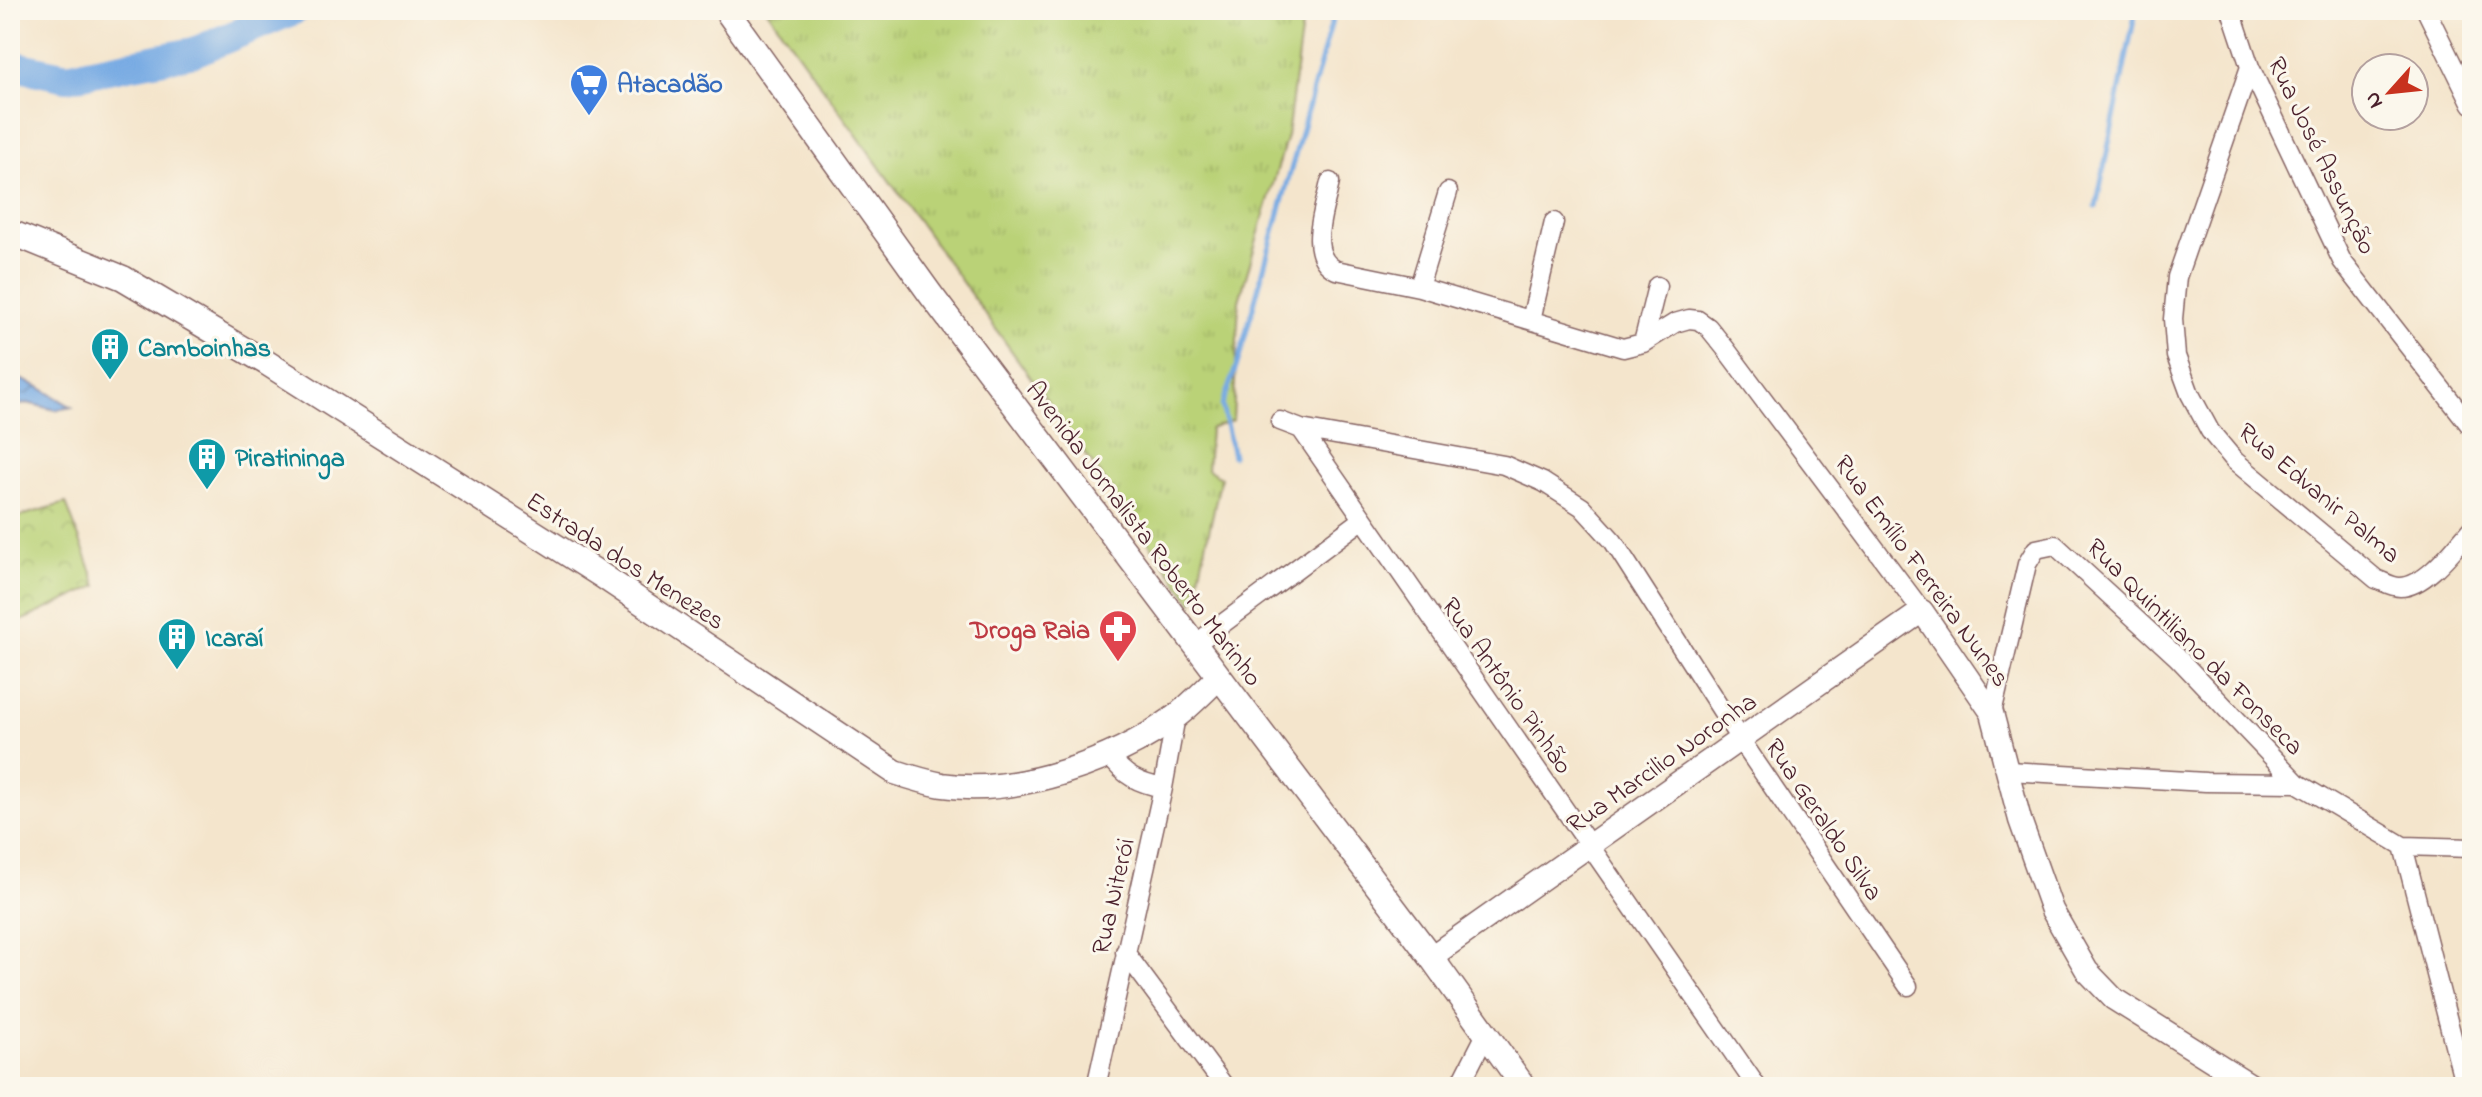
<svg xmlns="http://www.w3.org/2000/svg" width="2482" height="1097" font-family="'Indie Flower',sans-serif">
	<style>
		.grass { fill: url(#grass-tufts); stroke: #827851; stroke-width: 2 }
		.park { fill: url(#park-crowns); stroke: #827851; stroke-width: 2 }
		.water { fill: url(#water-waves); stroke: #606487; stroke-width: 2 }
		.lines { fill: none; stroke-linecap: round; stroke-linejoin: round }
		.stream { stroke: #77aae3; stroke-width: 5 }
		.river { stroke: #77aae3; stroke-width: 30 }
		.minor-casing { stroke: #866463; stroke-width: 21 }
		.tertiary-casing { stroke: #866463; stroke-width: 25 }
		.secondary-casing { stroke: #866463; stroke-width: 27 }
		.minor { stroke: #fff; stroke-width: 18 }
		.tertiary { stroke: #fff; stroke-width: 22 }
		.secondary { stroke: #fff; stroke-width: 24 }
		.labels { text-anchor: middle; stroke-width: 6; stroke-linejoin: round; paint-order: stroke }
		.shop-label { font-size: 26px; font-weight: bold; fill: #366cbe; stroke: #fbf7ec; text-anchor: start }
		.street-label { font-size: 26px; fill: #4a1f2b; stroke: #fbf7ec }
		.culture-label { font-size: 26px; font-weight: bold; fill: #0d838f; stroke: #fbf7ec; text-anchor: start }
		.health-label { font-size: 26px; font-weight: bold; fill: #be3a42; stroke: #fbf7ec; text-anchor: end }
	</style>
	<defs>
		<pattern id="grass-tufts" width="24" height="20" patternUnits="userSpaceOnUse" patternTransform="scale(2)"><rect width="24" height="20" fill="#bad277"/><path d="M3 7l-1-3M5 7V3M7 7l1-3M15 17l-1-3M17 17v-4M19 17l1-3" fill="none" stroke="#a1b467"/></pattern>
		<pattern id="park-crowns" width="20" height="18" patternUnits="userSpaceOnUse" patternTransform="scale(2)"><rect width="20" height="18" fill="#bad277"/><path d="M2 6a3 3 0 1 1 6 0M12 15a3 3 0 1 1 6 0" fill="none" stroke="#a1b467"/></pattern>
		<pattern id="water-waves" width="16" height="10" patternUnits="userSpaceOnUse" patternTransform="scale(2)"><rect width="16" height="10" fill="#77aae3"/><path d="M0 5q4-4 8 0t8 0" fill="none" stroke="#648ab8"/></pattern>
	</defs>
	<rect width="100%" height="100%" fill="#fbf7ec"/>
	<filter id="ink" filterUnits="userSpaceOnUse"><feTurbulence type="fractalNoise" baseFrequency=".0125" numOctaves="2"/><feDisplacementMap in="SourceGraphic" scale="16" xChannelSelector="R" yChannelSelector="G"/><feConvolveMatrix kernelMatrix="1 2 1 2 8 2 1 2 1" color-interpolation-filters="sRGB"/></filter>
	<filter id="wash" filterUnits="userSpaceOnUse"><feTurbulence type="fractalNoise" baseFrequency=".006" numOctaves="4" result="noise"/><feDisplacementMap in="SourceGraphic" scale="32" xChannelSelector="R" yChannelSelector="G"/><feGaussianBlur stdDeviation="1.8" result="paint"/><feColorMatrix in="noise" values="0 0 0 0 0 0 0 0 0 0 0 0 0 0 0 0 0 1.4 0 .05"/><feComposite in="paint" operator="in"/></filter>
	<g filter="url(#wash)">
		<rect width="100%" height="100%" fill="#f4e5cc"/>
		<path class="grass" d="M767,10H1304L1287,136L1239,301L1233,420L1210,429L1207,469L1221,477L1193,604Z"/>
		<path class="park" d="M66,503L97,586L10,626V519Z"/>
		<path class="water" d="M10,375L37,386L72,407L56,410L27,403L10,408Z"/>
		<g class="lines">
			<path class="stream" d="M2096,207L2136,10
				M1233,456L1222,405L1238,362L1335,10"/>
			<path class="river" d="M10,65L67,77L194,52L294,10"/>
		</g>
	</g>
	<g filter="url(#ink)">
		<g class="lines">
			<defs>
				<path id="minor" d="M2231,10L2250,67L2342,261L2472,428
					M2426,10L2472,104
					M2250,67L2177,277L2173,319L2176,356L2190,394L2210,431L2235,461L2376,579C2384,582 2392,587 2400,587C2426,587 2455,547 2472,528
					M1330,182C1325,208 1305,255 1336,270L1419,287L1623,348L1643,343L1675,323L1689,319L1698,320L1708,327L1725,348L1922,611
					M1419,287L1448,192
					M1531,320L1554,222
					M1643,343L1657,286
					M1280,421L1301,429L1504,465L1543,482L1582,507L1613,541L1740,739L1908,986
					M1301,429L1757,1087
					M1194,645L1362,520
					M1992,713L2027,564L2036,549L2055,545L2177,657L2297,783
					M1109,755C1124,776 1138,783 1163,788
					M2008,771L2206,782L2297,783L2403,846L2472,848
					M2403,846L2465,1087
					M1125,952L1225,1087
					M1096,1087L1163,788L1176,716
					M1459,1087L1486,1034
					M2218,1087L2236,1075"/>
				<path id="tertiary" d="M1431,957L1922,611L1992,713L2020,820L2052,910L2087,971L2114,999L2254,1087"/>
				<path id="secondary" d="M726,10L931,295L1431,957L1524,1087
					M10,232L123,278L267,363L601,575L895,772C910,777 926,782 942,785C1017,796 1113,762 1174,718C1190,706 1205,690 1219,677"/>
			</defs>
			<use href="#minor" class="minor-casing"/>
			<use href="#tertiary" class="tertiary-casing"/>
			<use href="#secondary" class="secondary-casing"/>
			<use href="#minor" class="minor"/>
			<use href="#tertiary" class="tertiary"/>
			<use href="#secondary" class="secondary"/>
		</g>
	</g>
	<defs>
		<symbol id="supermarket-pin" viewBox="-11 -11 22 30"><path d="M0 17L-7.5 6A9.5 9.5 0 1 1 7.5 6Z" fill="#3f7fe0" stroke="#fbf7ec"/><path d="M-6-5.5h2.5l.6 2H6L4.5 2H-2.5L-4.4-4H-6ZM-1.5 3.2a1.3 1.3 0 1 0 .1 0ZM3 3.2a1.3 1.3 0 1 0 .1 0Z" fill="#fff"/></symbol>
		<symbol id="building-pin" viewBox="-11 -11 22 30"><path d="M0 17L-7.5 6A9.5 9.5 0 1 1 7.5 6Z" fill="#0f9aa8" stroke="#fbf7ec"/><path d="M-4-6H4V6H1V3H-1V6H-4ZM-2.5-4.3h1.7v1.8h-1.7ZM.8-4.3h1.7v1.8H.8ZM-2.5-1h1.7V.8h-1.7ZM.8-1h1.7V.8H.8Z" fill="#fff"/></symbol>
		<symbol id="pharmacy-pin" viewBox="-11 -11 22 30"><path d="M0 17L-7.5 6A9.5 9.5 0 1 1 7.5 6Z" fill="#e0444e" stroke="#fbf7ec"/><path d="M-2-6h4v4h4v4h-4v4h-4v-4h-4v-4h4Z" fill="#fff"/></symbol>
	</defs>
	<g fill-rule="evenodd">
		<use href="#supermarket-pin" x="567" y="61" width="44" height="60"/>
		<use href="#building-pin" x="88" y="325" width="44" height="60"/>
		<use href="#building-pin" x="185" y="435" width="44" height="60"/>
		<use href="#pharmacy-pin" x="1096" y="607" width="44" height="60"/>
		<use href="#building-pin" x="155" y="615" width="44" height="60"/>
	</g>
	<g class="labels">
		<g class="shop-label">
			<text x="617" y="92">Atacadão</text>
		</g>
		<g class="street-label">
			<text transform="translate(2323 155) rotate(64)" y="9">Rua José Assunção</text>
			<text transform="translate(2320 492) rotate(40)" y="9">Rua Edvanir Palma</text>
			<text transform="translate(1145 533) rotate(53)" y="9">Avenida Jornalista Roberto Marinho</text>
			<text transform="translate(626 560) rotate(33)" y="9">Estrada dos Menezes</text>
			<text transform="translate(1923 570) rotate(54)" y="9">Rua Emílio Ferreira Nunes</text>
			<text transform="translate(2196 646) rotate(45)" y="9">Rua Quintiliano da Fonseca</text>
			<text transform="translate(1508 685) rotate(55)" y="9">Rua Antônio Pinhão</text>
			<text transform="translate(1661 762) rotate(-35)" y="9">Rua Marcilio Noronha</text>
			<text transform="translate(1825 819) rotate(56)" y="9">Rua Geraldo Silva</text>
			<text transform="translate(1112 896) rotate(-77)" y="9">Rua Niterói</text>
		</g>
		<g class="culture-label">
			<text x="138" y="356">Camboinhas</text>
			<text x="235" y="466">Piratininga</text>
			<text x="205" y="646">Icaraí</text>
		</g>
		<g class="health-label">
			<text x="1090" y="638">Droga Raia</text>
		</g>
	</g>
	<rect width="2482" height="1097" fill="none" stroke="#fbf7ec" stroke-width="40"/>
	<g transform="translate(2390 92) rotate(243)"><circle r="38" fill="#fbf7ec" stroke="#b4a19f" stroke-width="2"/>
	<path d="M0-6L14 30L0 20L-14 30Z" fill="#c8321e"/>
	<text y="-12" font-size="22" font-weight="bold" text-anchor="middle" fill="#4a1f2b">N</text>
	</g>
</svg>
